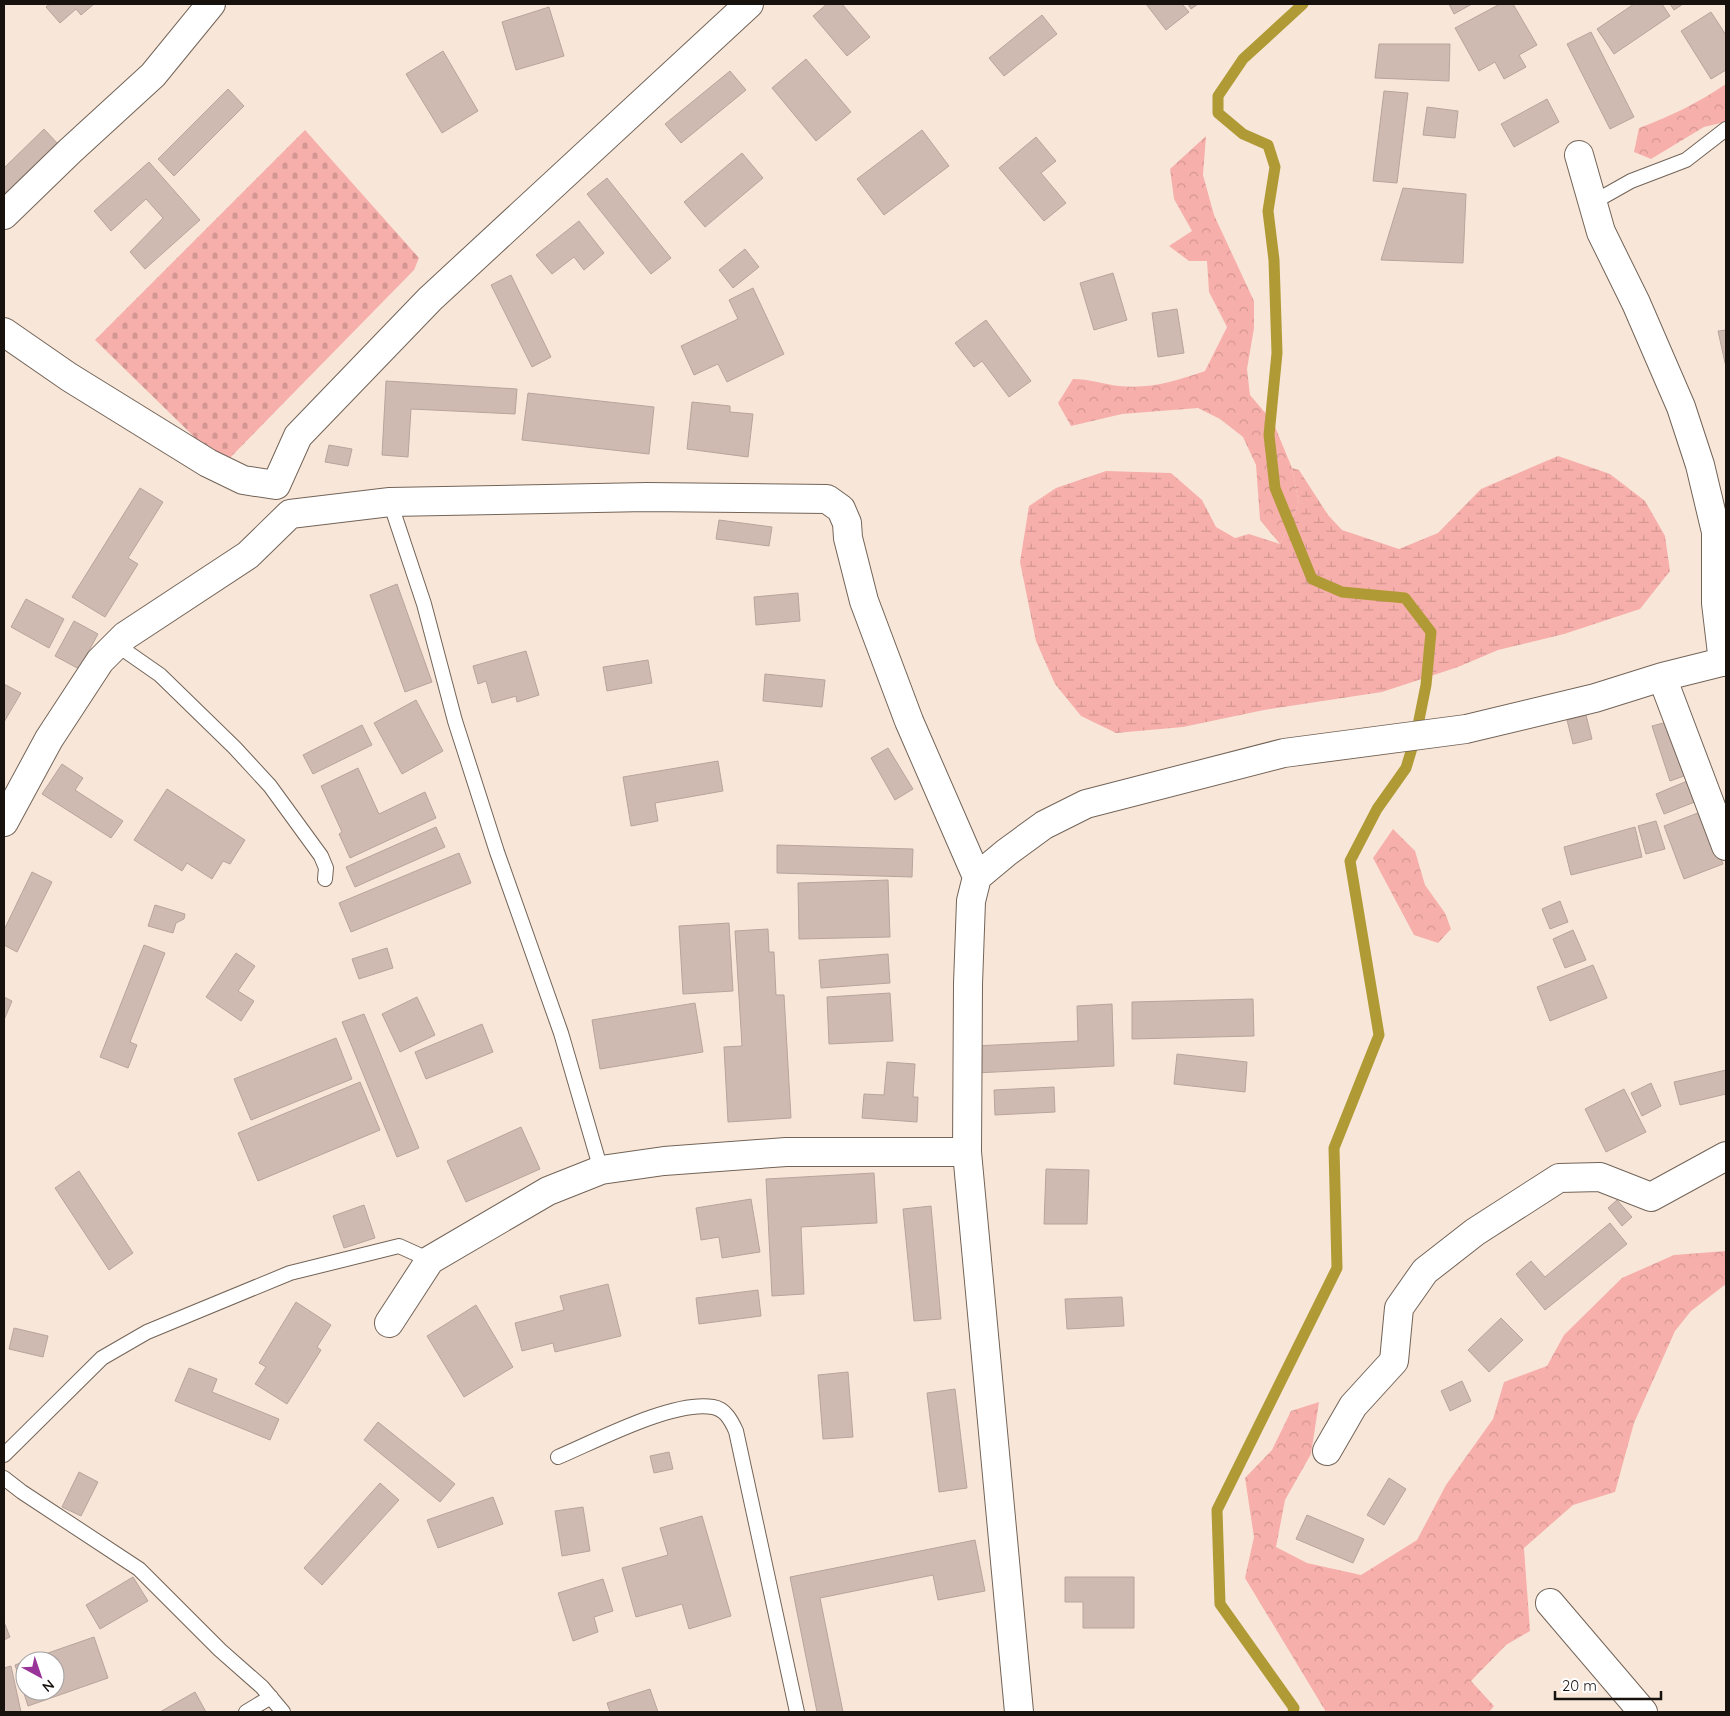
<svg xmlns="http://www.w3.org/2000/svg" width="1730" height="1716" font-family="Quicksand,sans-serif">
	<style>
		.forest { fill: url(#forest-crowns) }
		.wetland { fill: url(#wetland-marsh) }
		.cemetery { fill: url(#cemetery-stones) }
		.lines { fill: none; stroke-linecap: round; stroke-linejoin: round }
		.stream { stroke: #b09a35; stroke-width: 11 }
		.building { fill: #cfbab2; stroke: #b8a49c }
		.service-casing { stroke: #736458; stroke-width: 16 }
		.minor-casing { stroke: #736458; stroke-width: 30 }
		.service { stroke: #fff; stroke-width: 14 }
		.minor { stroke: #fff; stroke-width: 28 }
	</style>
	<defs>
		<pattern id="forest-crowns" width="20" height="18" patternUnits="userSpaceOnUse" patternTransform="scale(1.25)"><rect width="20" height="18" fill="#f7afab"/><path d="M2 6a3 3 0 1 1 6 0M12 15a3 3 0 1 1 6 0" fill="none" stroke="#d39692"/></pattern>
		<pattern id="wetland-marsh" width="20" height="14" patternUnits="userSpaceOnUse" patternTransform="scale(1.25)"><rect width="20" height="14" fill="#f7afab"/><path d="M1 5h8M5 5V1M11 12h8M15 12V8" fill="none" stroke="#d39692"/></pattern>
		<pattern id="cemetery-stones" width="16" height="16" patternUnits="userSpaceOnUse" patternTransform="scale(1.25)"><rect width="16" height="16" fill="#f7afab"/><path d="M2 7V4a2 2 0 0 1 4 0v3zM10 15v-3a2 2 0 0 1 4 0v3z" fill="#d39692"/></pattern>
	</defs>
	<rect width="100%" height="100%" fill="#f8e7d9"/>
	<path class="forest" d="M1726,84L1725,122L1704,127L1651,159L1634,152L1639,128C1671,116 1698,103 1726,84Z
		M1206,136L1203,175L1214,215L1254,301V328L1247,369L1250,395L1273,422L1292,468L1299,504L1280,544L1260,520L1256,465L1243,437L1220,419L1198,408L1122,414L1071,426L1058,403L1073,379C1089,379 1103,384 1119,386C1152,389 1175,381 1205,371L1227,327L1209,292L1207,261H1189L1169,246L1192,231L1174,199L1170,169Z
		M1393,829L1415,851L1425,885L1445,913L1451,929L1438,943L1414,935L1373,858Z
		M1726,1251V1284L1691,1311L1675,1331L1634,1423L1615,1492L1573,1505L1524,1548L1530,1631L1506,1645L1471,1681L1494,1706L1489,1712H1326L1245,1578L1254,1537L1245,1478L1272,1450L1291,1411L1319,1402L1311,1454L1285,1500L1276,1547L1307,1563L1361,1575L1417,1540L1446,1485L1493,1419L1504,1382L1547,1366L1564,1335L1622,1278L1674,1255Z"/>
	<path class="wetland" d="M1558,456L1610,474L1645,501L1665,536L1670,571L1640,609L1564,634L1498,650L1458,667L1382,692L1264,710L1183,727L1116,733L1081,716L1055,684L1036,641L1020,562L1029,506L1056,488L1106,471L1171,473L1202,500L1216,527L1235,538L1249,534L1280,544L1299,504L1292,468L1299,470L1328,515L1342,530L1399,549L1438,533L1481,489Z"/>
	<path class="cemetery" d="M305,130L419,258L414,270L223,465L95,340Z"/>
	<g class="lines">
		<path class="stream" d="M1293,1712L1294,1708L1220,1604L1217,1510L1337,1268L1334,1148L1379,1035L1350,861L1377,809L1406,768L1416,735L1426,685L1431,632L1405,598L1342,592L1312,579L1275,488L1269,435L1277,353L1274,260L1268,211L1275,167L1268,145L1243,134L1218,113V96L1243,59L1303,4"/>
	</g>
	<path class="building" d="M50,4H94L81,15L76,9L60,23L46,7Z
		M827,4H842L870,37L847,56L813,16Z
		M1146,4H1182L1189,12L1166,30Z
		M1188,4H1198L1191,9Z
		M1449,4H1472L1454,14Z
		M1500,4H1513L1537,45L1519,55L1526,67L1504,79L1495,62L1479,71L1455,28Z
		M1634,4H1662L1670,16L1614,54L1597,29Z
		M1670,4H1683L1674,10Z
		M549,7L564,56L516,70L502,22Z
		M1711,12L1726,35V70L1711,79L1681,31Z
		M1042,15L1057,34L1004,76L989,58Z
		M1591,32L1634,117L1610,129L1567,44Z
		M1379,44H1450L1449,81L1375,78Z
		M443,51L478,111L442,133L406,74Z
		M806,59L851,112L816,141L772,88Z
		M730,71L746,90L681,143L665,124Z
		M228,89L244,106L174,176L158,159Z
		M1384,91L1408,93L1397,183L1373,181Z
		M1547,99L1559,122L1514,147L1501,124Z
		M1427,107L1458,111L1455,138L1423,135Z
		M44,129L58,144L4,196V168Z
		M922,130L949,166L884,215L857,179Z
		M1036,137L1056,161L1041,173L1066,203L1044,221L999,168Z
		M742,153L763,178L705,227L684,202Z
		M149,162L200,220L145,269L130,252L163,218L146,199L111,231L94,211Z
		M607,178L671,258L651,274L587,194Z
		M1403,188L1466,194L1463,263L1381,260Z
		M579,221L604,253L584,270L574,257L552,274L536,255Z
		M745,249L759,267L733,288L719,270Z
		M1113,273L1127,320L1094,330L1080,283Z
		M511,275L551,357L532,367L491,285Z
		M753,288L784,354L727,382L718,364L694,375L681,346L738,319L729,300Z
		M1177,309L1184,353L1158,357L1152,313Z
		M986,320L1031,381L1009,397L982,361L974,367L955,343Z
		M1726,330V367L1718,331Z
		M386,381L517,389L515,414L411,409L408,457L382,455Z
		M528,393L654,407L649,454L522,440Z
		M692,402L730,406V412L753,414L748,457L687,449Z
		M329,445L352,449L348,466L325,462Z
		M140,488L163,502L128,558L138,564L105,617L72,597Z
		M719,520L772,527L769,546L716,539Z
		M397,584L432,682L405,692L370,595Z
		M798,593L800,621L756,625L754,597Z
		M26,599L64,619L49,648L11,627Z
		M74,621L98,634L79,669L55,656Z
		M526,651L539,695L517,702L516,696L492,703L486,681L478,684L473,666Z
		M648,660L652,683L607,691L603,667Z
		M765,674L825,680L822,707L763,701Z
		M4,684L21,693L4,722Z
		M416,700L443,751L402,774L374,723Z
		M1586,715L1592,739L1573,744L1567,720Z
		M1667,722L1684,776L1670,781L1652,726Z
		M362,725L372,745L313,774L303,755Z
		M888,748L913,789L895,800L871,758Z
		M718,761L723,791L655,803L658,821L631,826L623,777Z
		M62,764L83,778L75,790L123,821L111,838L42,794Z
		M358,768L379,814L425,792L436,818L350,858L339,834L342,832L321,786Z
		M1692,779L1700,800L1664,814L1656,794Z
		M167,789L245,840L230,864L223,861L212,879L187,863L182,871L134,840Z
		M1703,811L1723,864L1684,879L1664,826Z
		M1656,821L1665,849L1646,854L1638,826Z
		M436,827L445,847L355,887L346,867Z
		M1635,827L1642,857L1571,875L1564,847Z
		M777,845L913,849L912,877L777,873Z
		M459,853L471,883L351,932L339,903Z
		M32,872L52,882L17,952L4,945V930Z
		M888,880L890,937L799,939L798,883Z
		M1560,901L1568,922L1550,929L1542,909Z
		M155,905L185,914L184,919L176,923L173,933L148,926Z
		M729,923L733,991L683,994L679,926Z
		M768,929L769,952H774L776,995H784L791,1118L728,1122L724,1047L742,1046L735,931Z
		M1573,930L1586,960L1565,968L1553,939Z
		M144,945L165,953L130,1042L137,1045L128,1068L100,1057Z
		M387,948L393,968L359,979L352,959Z
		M236,953L255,966L238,991L254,1001L241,1021L206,997Z
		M888,954L890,983L821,988L819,960Z
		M1593,965L1607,998L1550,1021L1537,987Z
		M890,993L893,1041L829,1044L827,997Z
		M4,997L12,1001L4,1020Z
		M417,997L435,1035L400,1052L382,1014Z
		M1253,999L1254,1036L1132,1039V1002Z
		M695,1003L703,1052L600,1069L592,1020Z
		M1112,1004L1114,1066L976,1073L974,1046L1078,1041L1077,1006Z
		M364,1014L419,1148L397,1157L342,1022Z
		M482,1024L493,1052L426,1079L415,1052Z
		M336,1038L352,1079L251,1120L234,1079Z
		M1177,1054L1247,1062L1245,1092L1174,1084Z
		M887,1062L915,1064L913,1097H918L917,1122L862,1118L864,1094L884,1095Z
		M1726,1070V1094L1680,1105L1674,1082Z
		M360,1082L380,1130L258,1181L238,1133Z
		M1651,1083L1661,1106L1642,1116L1631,1093Z
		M1054,1087L1055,1112L995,1115L994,1090Z
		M1624,1089L1646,1132L1606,1152L1585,1109Z
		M521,1127L540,1169L466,1202L447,1161Z
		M1046,1169L1089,1170L1087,1224H1044Z
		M79,1171L133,1253L109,1270L55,1188Z
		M874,1173L877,1223L801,1227L804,1294L772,1296L766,1179Z
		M751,1199L760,1252L722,1258L719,1237L701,1240L696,1208Z
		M1617,1200L1632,1217L1622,1226L1608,1208Z
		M364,1205L375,1238L344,1248L333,1216Z
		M931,1206L941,1319L914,1321L903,1209Z
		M1610,1223L1627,1244L1545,1310L1516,1274L1531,1261L1545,1277Z
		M608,1284L621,1336L555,1352L553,1343L522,1351L515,1323L564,1310L560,1296Z
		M758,1290L761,1316L699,1324L696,1298Z
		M1122,1297L1124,1326L1067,1329L1065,1299Z
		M296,1302L331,1325L317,1347L321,1350L287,1404L255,1384L266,1367L259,1363Z
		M476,1305L513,1367L464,1397L427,1336Z
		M1501,1318L1523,1340L1489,1372L1468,1350Z
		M14,1328L48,1336L43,1357L9,1349Z
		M189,1368L217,1379L212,1392L279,1419L270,1440L175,1401Z
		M848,1372L853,1437L823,1439L818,1375Z
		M1462,1381L1471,1401L1450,1411L1441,1391Z
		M955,1389L967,1488L939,1492L927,1393Z
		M378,1422L455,1484L440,1502L364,1440Z
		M669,1452L673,1469L654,1473L650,1456Z
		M79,1472L98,1482L81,1516L62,1507Z
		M1389,1478L1406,1489L1384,1525L1367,1515Z
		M380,1483L399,1500L322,1585L304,1568Z
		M493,1497L503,1524L438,1548L427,1520Z
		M583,1507L590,1551L562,1556L555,1511Z
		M1307,1515L1364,1539L1353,1563L1296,1539Z
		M702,1516L731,1616L689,1629L682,1604L636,1617L622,1568L668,1555L660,1528Z
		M975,1540L985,1591L938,1600L933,1575L820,1598L843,1712H817L790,1577Z
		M133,1577L148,1601L100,1629L86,1605Z
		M1065,1577H1134V1628H1083V1602H1065Z
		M603,1579L613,1611L594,1617L598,1632L573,1641L558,1593Z
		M4,1622L10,1637L4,1640Z
		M94,1637L108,1678L28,1706L15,1665L25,1661V1691H55V1661H25Z
		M11,1666L21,1712H4V1668Z
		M650,1689L658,1712H610L607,1703Z
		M195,1692L206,1712H160Z"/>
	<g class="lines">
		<defs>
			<path id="service" d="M1592,203L1631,181L1686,160L1726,129
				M390,502L424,604L455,721L497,852L561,1033L601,1170
				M117,645L160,675L235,748L270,786L321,856L326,868L325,879
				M4,1455L102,1358L147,1332L290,1273L399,1246L430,1260
				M558,1457C596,1441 673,1400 713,1407C725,1409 731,1420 736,1431L797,1712
				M4,1478L22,1492L139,1569L220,1650L262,1687L283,1712
				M246,1712L271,1697"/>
			<path id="minor" d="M1579,155L1601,232L1636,303L1681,407L1700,465L1716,532V603L1723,662
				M4,215L70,151L153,75L211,4
				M4,332L69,377L208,463L243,480L276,485
				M276,485L298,436L430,299L749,4
				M1662,677L1726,846
				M4,822L49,739L100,661L125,636L248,555L290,514L390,502L647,497L827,499L841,509L847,523L848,538L864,601L909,721L977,877
				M389,1323L430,1260L548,1191L601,1170L664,1161L786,1152H967
				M1327,1451L1353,1406L1394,1361L1399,1308L1425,1271L1475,1232L1559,1178L1600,1177L1651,1197L1726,1156
				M1550,1603L1643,1712
				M1019,1712L967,1152L968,984L971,901L977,877L1007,852L1044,825L1086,804L1284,753L1466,729L1595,698L1662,677L1726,661"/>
		</defs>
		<use href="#service" class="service-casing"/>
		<use href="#minor" class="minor-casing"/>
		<use href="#service" class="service"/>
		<use href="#minor" class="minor"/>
	</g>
	<rect width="1730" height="1716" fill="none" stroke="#18120e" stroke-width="10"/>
	<g transform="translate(40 1676) rotate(140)"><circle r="24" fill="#ffffff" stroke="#a3a09f"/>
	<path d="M0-4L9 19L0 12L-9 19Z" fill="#993498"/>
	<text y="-8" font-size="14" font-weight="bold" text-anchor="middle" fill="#18120e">N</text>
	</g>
	<path d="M1555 1691v8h106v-8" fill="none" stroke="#18120e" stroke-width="2.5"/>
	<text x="1562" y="1691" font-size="15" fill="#18120e" stroke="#ffffff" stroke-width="4" paint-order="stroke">20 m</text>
</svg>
